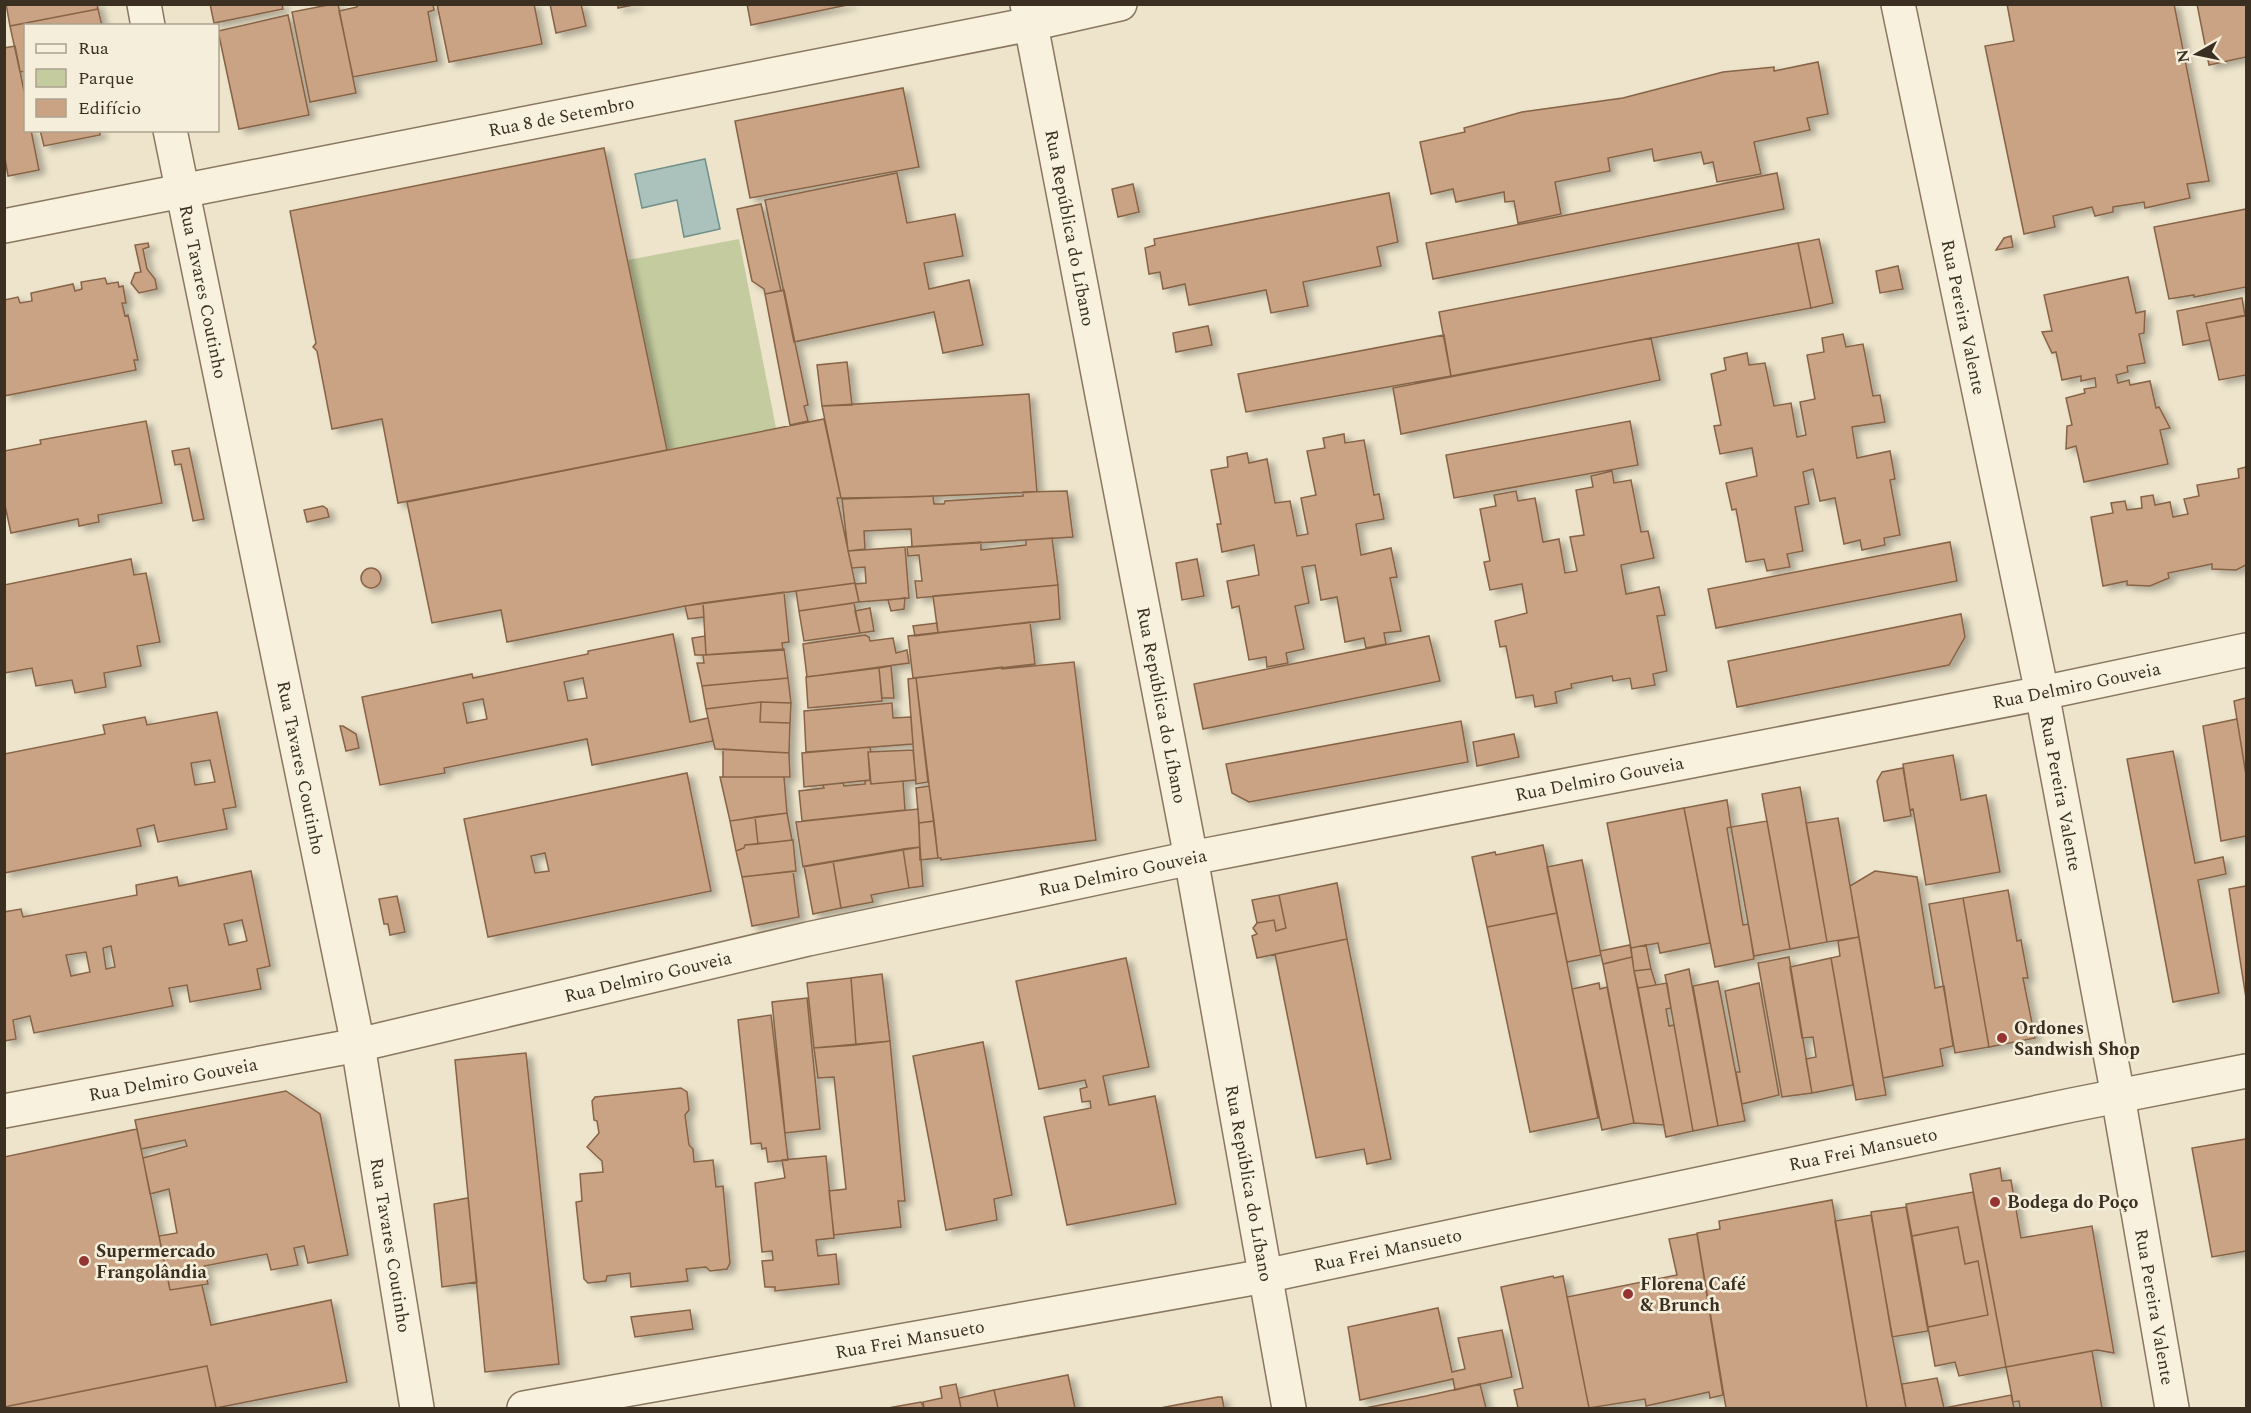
<svg xmlns="http://www.w3.org/2000/svg" width="2251" height="1413" font-family="Spectral,serif">
	<style>
		.green { fill: #c4cb9e }
		.water { fill: #abc2bc; stroke: #71908a; stroke-width: 1.5 }
		.building { fill: #c9a383; stroke: #876346; stroke-width: 1.5; fill-rule: evenodd; filter: url(#shadow) }
		.lines { fill: none; stroke-linecap: round; stroke-linejoin: round }
		.minor-casing { stroke: #89775f; stroke-width: 36 }
		.tertiary-casing { stroke: #89775f; stroke-width: 36 }
		.minor { stroke: #f8f1de; stroke-width: 33 }
		.tertiary { stroke: #f8f1de; stroke-width: 33 }
		.poi-dot { fill: #953532; stroke: #f5eeda; stroke-width: 2 }
		.labels { text-anchor: middle; stroke-width: 5; stroke-linejoin: round; paint-order: stroke }
		.street-label { font-size: 18px; fill: #3b2f22; stroke: #f5eeda }
		.poi-label { font-size: 18px; font-weight: bold; fill: #3b2f22; stroke: #f5eeda; text-anchor: start }
	</style>
	<defs>
		<filter id="shadow"><feDropShadow dx="6" dy="4" stdDeviation="3" flood-color="#0004"/></filter>
	</defs>
	<rect width="100%" height="100%" fill="#ede4cb"/>
	<path class="green" d="M739,239L776,428L667,450L628,260Z"/>
	<path class="water" d="M705,159L720,229L684,237L677,200L642,208L635,174Z"/>
	<path class="building" d="M6,4H97L98,9L10,26Z
		M210,4H282L283,9L214,23Z
		M333,4H338L356,93L310,102L292,12Z
		M357,4H433L434,10L428,12L437,61L353,77L339,11L357,7Z
		M437,4H534L542,44L449,62Z
		M550,4H581L586,26L556,33Z
		M618,4H638L618,8Z
		M747,4H852L751,25Z
		M2007,4H2174L2209,181L2187,184L2190,198L2145,208L2144,202L2113,207V212L2095,216L2092,207L2053,216L2055,227L2024,234L1985,46L2014,41Z
		M2197,4H2246V57L2209,65Z
		M98,9L102,26H26V71L20,72L10,26Z
		M288,15L309,115L239,129L218,31Z
		M15,46L26,101V130H31L39,170L8,176L4,153V48Z
		M1818,62L1828,114L1807,118L1810,130L1754,142L1761,174L1717,182L1713,162L1704,164L1701,152L1654,161L1652,149L1608,158L1610,171L1555,182L1561,214L1518,223L1514,201L1505,202L1504,192L1456,202L1453,189L1431,194L1420,142L1465,132L1464,128L1522,112L1623,98L1723,72L1774,67V71Z
		M903,88L919,167L750,198L735,121Z
		M40,130H100V135L44,146Z
		M604,148L667,450L398,503L382,419L332,429L317,351L313,347L316,343L290,211Z
		M897,173L907,223L955,214L963,256L924,263L929,289L969,280L983,345L943,353L934,312L794,342L765,200Z
		M1777,173L1784,209L1433,279L1426,243Z
		M1133,184L1139,212L1118,217L1112,189Z
		M1389,193L1398,242L1377,247L1381,266L1303,282L1308,306L1271,313L1266,290L1189,305L1185,284L1163,289L1160,272L1149,274L1145,248L1155,245L1154,239Z
		M761,204L781,291L765,294L764,289L752,281L737,209Z
		M2246,209V287L2194,297V295L2169,299L2154,227Z
		M2011,236L2013,247L1996,250L2004,238Z
		M1819,239L1833,303L1811,308L1798,243Z
		M148,243L149,247L143,249L147,269L155,279L157,289L139,293L131,283L135,273L141,272L135,245Z
		M1798,243L1811,308L1451,376L1439,312Z
		M1898,266L1903,289L1880,293L1876,271Z
		M2128,277L2136,313L2145,311L2144,333L2139,334L2145,363L2127,366L2128,372L2116,375L2118,383L2129,380L2130,385L2150,381L2156,408L2159,407L2170,428L2160,430L2168,464L2084,482L2076,446L2066,449L2067,426L2072,425L2066,398L2085,393L2084,389L2096,387L2095,378L2081,381V376L2062,380L2056,352L2052,353L2042,332L2052,331L2044,295Z
		M105,278L107,284L118,282L119,287L123,286L126,303H122L125,316L128,315L138,360H134L136,370L4,396V300L18,297L20,303L32,301L31,293L73,284L75,291L82,289L81,282Z
		M784,290L808,405L804,406L808,421L790,425L765,294Z
		M2242,298L2245,316L2206,323L2210,340L2183,345L2177,311Z
		M2246,315V375L2219,380L2206,323Z
		M1208,326L1212,345L1176,352L1173,333Z
		M1843,334L1846,347L1863,344L1873,396L1880,395L1885,422L1852,427L1857,458L1890,451L1895,479L1890,480L1900,535L1884,538L1885,545L1862,550L1860,540L1844,544L1835,498L1820,501L1813,469L1803,472L1809,504L1795,507L1803,551L1787,554L1790,567L1767,571L1764,559L1746,562L1736,509L1732,510L1726,483L1757,476L1752,448L1720,454L1714,426L1721,425L1711,374L1726,370L1724,358L1747,353L1749,365L1765,363L1774,406L1791,403L1797,437L1806,435L1800,402L1815,399L1807,355L1824,352L1822,338Z
		M1444,335L1451,376L1246,412L1238,374Z
		M1651,338L1660,380L1401,434L1393,388Z
		M847,362L852,405L822,406L817,365Z
		M1029,394L1037,492L910,497L841,498L822,406Z
		M824,419L841,498H837L855,583L685,606L507,642L501,610L432,623L407,502Z
		M146,421L162,503L98,515L99,522L79,526L78,519L11,533L4,501V451L41,444L40,440Z
		M1630,421L1638,465L1454,498L1446,455Z
		M1344,434L1345,443L1364,440L1374,495L1379,494L1384,519L1356,524L1361,555L1391,548L1397,577L1390,578L1401,631L1384,633L1386,644L1366,648L1364,638L1345,642L1337,597L1321,600L1315,565L1302,567L1309,603L1295,606L1304,649L1286,653L1288,663L1267,667L1266,657L1249,660L1239,606L1232,608L1227,581L1259,575L1254,545L1222,552L1217,524H1221L1211,470L1228,467L1227,457L1247,453L1249,463L1267,459L1275,503L1290,501L1297,536L1308,534L1301,498L1316,495L1307,451L1325,448L1323,438Z
		M189,448L204,519L193,521L181,464L175,465L172,451Z
		M2246,467V565L2236,570L2212,569V564L2168,573L2169,578L2150,586L2127,585V581L2103,586L2091,517L2113,513L2111,503L2125,501L2127,510L2142,508L2141,497L2153,495L2155,505L2170,502L2173,517L2188,514L2184,499L2199,496L2197,485L2239,478L2238,469Z
		M1612,471L1614,483L1631,480L1641,532L1648,531L1654,558L1621,565L1626,594L1659,587L1665,615L1657,616L1667,671L1653,674L1655,685L1632,689L1630,678L1613,681L1612,676L1571,684L1572,688L1555,692L1557,703L1535,707L1533,695L1516,698L1506,646L1500,647L1495,621L1527,613L1522,584L1490,590L1484,562L1490,561L1480,509L1496,506L1494,495L1516,491L1518,501L1535,498L1543,542L1559,539L1565,573L1577,571L1570,537L1584,535L1576,490L1593,487L1591,476Z
		M1067,491L1073,537L912,547L911,529L864,531L865,549L848,551L842,499L933,496L934,504H944L945,501L1023,496V492Z
		M323,506L327,509L329,517L307,522L304,510Z
		M1052,538L1058,585L917,598L915,581H922L919,555L908,556L907,547L981,542V550L1026,545V540Z
		M1950,542L1957,581L1716,628L1708,589Z
		M905,547L909,598L859,602L855,584L866,583L865,567L852,568L848,551Z
		M131,559L134,575L146,573L160,642L137,646L141,666L104,673L106,687L75,693L72,680L36,686L32,668L4,673V585Z
		M1197,559L1204,596L1182,600L1176,563Z
		M361 578a10 10 0 1 1 20 0a10 10 0 1 1-20 0Z
		M855,583L859,602L799,611L796,591Z
		M1058,585L1060,619L938,633L933,596Z
		M784,592L789,642L782,643L783,650L706,655L703,603Z
		M905,598L904,609L891,611L888,600Z
		M703,603L704,617L688,619L685,606Z
		M854,603L860,633L804,641L799,611Z
		M870,608L874,631L860,633L855,611Z
		M1961,614L1965,637L1949,665L1737,707L1728,661Z
		M1030,622L1035,664L913,678L908,636Z
		M937,623L938,633L915,636L913,626Z
		M673,634L690,722L708,718L713,741L592,765L587,739L444,768L445,773L380,785L362,697L472,674L473,678L588,654V651ZM583,678L587,698L568,701L564,682ZM483,699L487,719L467,723L463,703Z
		M865,635L869,637L870,641L893,638L896,653L907,650L909,663L807,677L803,644Z
		M705,636L706,655H695L692,638Z
		M1429,636L1440,681L1203,729L1194,684Z
		M784,649L788,678L702,686L697,663H704L703,655Z
		M1074,662L1096,840L941,860V858H938L916,678L1002,667V669Z
		M891,666L894,698H882L879,668Z
		M879,668L882,701L808,708L806,677Z
		M788,678L791,703L761,702L706,709L702,686Z
		M916,678L928,782L916,784L908,679Z
		M2246,698V775L2234,701Z
		M761,702L791,703L790,723L760,722Z
		M761,702L760,722L790,723L789,753L715,749L706,709Z
		M892,703L893,718L911,717L913,744L806,752L804,711Z
		M217,712L236,807L223,809L227,829L158,842L154,825L137,829L141,846L4,873V754L105,734L103,725L145,717L147,725ZM210,760L215,782L195,785L191,763Z
		M2237,719L2246,775V836L2221,841L2203,726Z
		M1461,721L1468,762L1249,802L1232,793L1226,764Z
		M340,726H343L356,734L359,748L346,751Z
		M1514,734L1519,757L1477,766L1473,742Z
		M870,747L871,752H868L870,780L804,787L802,753Z
		M723,749L789,753L790,777H723Z
		M913,750L916,780L871,784L868,752Z
		M2173,751L2195,863L2223,857L2226,874L2198,880L2219,993L2173,1002L2127,759Z
		M1953,755L1961,800L1986,795L2000,872L1926,885L1913,809L1910,810L1903,764Z
		M1903,768L1911,816L1884,821L1877,781L1882,772Z
		M687,773L711,891L488,937L464,819ZM545,853L549,871L535,873L531,856Z
		M720,777H784L787,813L730,821Z
		M870,780L871,784L903,781L905,810L802,821L799,791L824,788L823,785L843,783L844,786L865,784V781Z
		M929,786L934,821L919,823L916,788Z
		M1800,787L1827,942L1790,949L1762,794Z
		M1727,800L1731,827L1727,828L1743,925L1748,924L1749,927L1754,959L1715,967L1684,808Z
		M1684,808L1710,943L1660,953L1658,943L1631,948L1607,823Z
		M918,809L920,847L803,867L796,822Z
		M787,813L792,840L758,844L755,817Z
		M755,817L758,844L745,845L744,848L736,851L730,821Z
		M1838,818L1859,937L1827,942L1806,823Z
		M934,821L938,858L920,860L919,823Z
		M1767,821L1790,949L1754,956L1731,827Z
		M793,840L796,871L742,877L736,851L744,848L745,845Z
		M1543,845L1557,913L1487,927L1472,857L1495,852L1496,855Z
		M920,847L923,886L909,888L903,849Z
		M903,849L909,888L871,895L873,902L841,908L833,861Z
		M1582,860L1601,955L1567,962L1547,867Z
		M833,861L841,908L813,914L804,866Z
		M251,871L270,966L257,969L261,989L190,1002L187,985L169,988L173,1006L34,1033L30,1016L13,1020L16,1039L4,1041V912L21,909L23,917L137,895L136,885L177,877L179,886ZM242,920L247,941L229,945L224,924ZM111,946L115,967L106,969L103,948ZM86,952L90,972L71,976L66,955Z
		M793,871L799,917L752,926L742,877Z
		M1875,871L1917,877L1935,988L1944,986L1953,1046L1940,1049L1943,1066L1883,1078L1850,886Z
		M1337,883L1347,939L1257,958L1252,936L1257,934L1253,928L1257,923L1274,920L1276,931L1286,928L1279,895Z
		M2246,886V998L2229,889Z
		M2008,890L2017,941L2021,940L2028,978H2023L2035,1038L1989,1047L1963,898Z
		M1279,895L1286,928L1276,931L1274,920L1257,923L1252,900Z
		M397,896L405,932L390,935L388,924H384L379,899Z
		M1963,898L1989,1047L1955,1053L1929,904Z
		M1557,913L1598,1118L1530,1132L1487,927Z
		M1859,937L1886,1095L1856,1100L1831,958L1840,956L1838,941Z
		M1347,939L1391,1159L1367,1164L1364,1149L1316,1158L1275,954Z
		M1630,945L1632,957L1603,964L1600,951Z
		M1646,945L1651,969L1634,971L1631,948Z
		M1632,957L1634,971L1664,1125L1634,1123L1603,964Z
		M1789,957L1812,1093L1782,1097L1758,963Z
		M1126,958L1149,1067L1103,1076L1109,1105L1155,1096L1176,1204L1067,1225L1044,1117L1091,1108L1090,1101L1082,1102L1080,1089L1087,1087L1085,1080L1039,1089L1016,981Z
		M1831,958L1853,1085L1812,1093L1806,1059L1816,1057L1813,1037L1802,1038L1790,967Z
		M1651,969L1656,985L1638,988L1634,971Z
		M1689,969L1718,1126L1693,1131L1665,975Z
		M882,974L890,1041L856,1045L851,978Z
		M851,978L856,1045L814,1048L807,983Z
		M1718,981L1745,1121L1718,1126L1693,986Z
		M1599,983L1600,989L1607,987L1634,1123L1602,1130L1572,989Z
		M1667,983L1671,1008L1666,1009L1669,1026L1674,1025L1693,1131L1666,1137L1638,988Z
		M1759,983L1779,1095L1742,1104L1736,1072H1740L1725,991Z
		M807,998L820,1129L785,1133L772,1002Z
		M771,1015L788,1160L768,1162L766,1148L762,1149L761,1143L751,1144L738,1020Z
		M890,1041L905,1201H898L901,1227L834,1235L829,1191L846,1189L834,1077L818,1078L814,1048Z
		M983,1042L1012,1195L994,1199L997,1220L946,1230L913,1056Z
		M526,1053L559,1364L485,1372L455,1060Z
		M681,1088L687,1092L689,1110L685,1115L689,1145L693,1149L694,1162L713,1160L716,1187L723,1186L730,1263L727,1269L710,1271L706,1267L686,1269L688,1281L631,1287L630,1273L607,1276L606,1281L588,1283L584,1279L576,1202L582,1201L580,1174L603,1172L602,1161L587,1147L599,1133L597,1121L594,1120L592,1101L595,1097Z
		M286,1091L320,1114L348,1255L308,1263L304,1246L294,1248L298,1265L271,1270L267,1254L204,1266L208,1284L170,1290L159,1236L177,1233L169,1189L150,1194L143,1158L187,1146L185,1140L141,1149L135,1120Z
		M137,1129L170,1290L202,1285L211,1325L331,1300L347,1382L216,1408L207,1366L4,1407V1157Z
		M2246,1139V1251L2212,1257L2192,1148Z
		M826,1156L834,1238L816,1240L818,1256L836,1254L839,1284L775,1291V1287H765L762,1261L773,1260L772,1251L762,1252L755,1183L785,1178L782,1160Z
		M2000,1168L2002,1181L2011,1180L2021,1238L2092,1226L2114,1353L2097,1350L2006,1367L1970,1174Z
		M1973,1192L2006,1367L1959,1376L1955,1362L1935,1366L1928,1327L1988,1315L1978,1261L1965,1264L1958,1227L1912,1236L1906,1204Z
		M468,1198L477,1282L442,1287L434,1204Z
		M1832,1200L1867,1408H1726L1697,1233L1720,1229L1719,1221Z
		M1906,1207L1928,1331L1892,1337L1871,1212Z
		M1871,1215L1893,1340L1906,1408H1867L1835,1221Z
		M1958,1227L1965,1264L1978,1261L1988,1315L1928,1327L1912,1236Z
		M1697,1234L1723,1395L1710,1398L1709,1392L1646,1406L1645,1399L1589,1408L1567,1297L1677,1275L1669,1239Z
		M1553,1276L1554,1278L1563,1276L1589,1408H1518L1514,1390L1523,1388L1501,1287Z
		M1438,1308L1452,1372L1465,1369L1458,1338L1502,1330L1512,1377L1455,1390L1453,1379L1360,1400L1348,1327Z
		M690,1310L693,1329L635,1337L631,1317Z
		M2092,1351L2102,1408H2020L2019,1401L2013,1402L2006,1367Z
		M207,1366L216,1408H4V1407Z
		M1068,1375L1075,1408H998L994,1390Z
		M1937,1378L1944,1408H1906L1902,1384Z
		M956,1384L961,1408H924L923,1402L942,1398L940,1387Z
		M1480,1384L1486,1408H1365L1426,1396Z
		M994,1390L998,1408H961L959,1398Z
		M2011,1395L2014,1408H1944Z
		M1222,1397L1224,1408H1160L1218,1397Z
		M921,1402L924,1408H888Z"/>
	<g class="lines">
		<defs>
			<g id="minor">
				<path id="s1" d="M1027,4L1191,858L1289,1408"/>
				<path id="s2" d="M1898,4L2042,693L2118,1096L2172,1408"/>
				<path id="s3" d="M4,226L1031,24L1120,4"/>
				<path id="s4" d="M4,1111L358,1045L808,939L1191,858L2042,693L2246,650"/>
				<path id="s5" d="M524,1408L1265,1276L2072,1105L2246,1071"/>
			</g>
			<g id="tertiary">
				<path d="M144,4L148,26"/>
				<path id="s6" d="M170,130L358,1045L417,1408"/>
			</g>
		</defs>
		<use href="#minor" class="minor-casing"/>
		<use href="#tertiary" class="tertiary-casing"/>
		<use href="#minor" class="minor"/>
		<use href="#tertiary" class="tertiary"/>
	</g>
	<g class="poi-dot">
		<circle cx="2002" cy="1038" r="6"/>
		<circle cx="1995" cy="1202" r="6"/>
		<circle cx="84" cy="1261" r="6"/>
		<circle cx="1628" cy="1294" r="6"/>
	</g>
	<g class="labels">
		<g class="street-label">
			<text dy="6" stroke="none"><textPath href="#s3" startOffset="568">Rua 8 de Setembro</textPath></text>
			<text dy="6" stroke="none"><textPath href="#s1" startOffset="228">Rua República do Líbano</textPath></text>
			<text dy="6" stroke="none"><textPath href="#s6" startOffset="165">Rua Tavares Coutinho</textPath></text>
			<text dy="6" stroke="none"><textPath href="#s2" startOffset="320">Rua Pereira Valente</textPath></text>
			<text dy="6" stroke="none"><textPath href="#s4" startOffset="2116">Rua Delmiro Gouveia</textPath></text>
			<text dy="6" stroke="none"><textPath href="#s1" startOffset="714">Rua República do Líbano</textPath></text>
			<text dy="6" stroke="none"><textPath href="#s6" startOffset="651">Rua Tavares Coutinho</textPath></text>
			<text dy="6" stroke="none"><textPath href="#s4" startOffset="1630">Rua Delmiro Gouveia</textPath></text>
			<text dy="6" stroke="none"><textPath href="#s2" startOffset="806">Rua Pereira Valente</textPath></text>
			<text dy="6" stroke="none"><textPath href="#s4" startOffset="1144">Rua Delmiro Gouveia</textPath></text>
			<text dy="6" stroke="none"><textPath href="#s4" startOffset="658">Rua Delmiro Gouveia</textPath></text>
			<text dy="6" stroke="none"><textPath href="#s4" startOffset="172">Rua Delmiro Gouveia</textPath></text>
			<text dy="6" stroke="none"><textPath href="#s5" startOffset="1364">Rua Frei Mansueto</textPath></text>
			<text dy="6" stroke="none"><textPath href="#s1" startOffset="1200">Rua República do Líbano</textPath></text>
			<text dy="6" stroke="none"><textPath href="#s6" startOffset="1137">Rua Tavares Coutinho</textPath></text>
			<text dy="6" stroke="none"><textPath href="#s5" startOffset="878">Rua Frei Mansueto</textPath></text>
			<text dy="6" stroke="none"><textPath href="#s2" startOffset="1328">Rua Pereira Valente</textPath></text>
			<text dy="6" stroke="none"><textPath href="#s5" startOffset="392">Rua Frei Mansueto</textPath></text>
		</g>
		<g class="poi-label">
			<text x="2014" y="1034">Ordones<tspan x="2014" dy="21">Sandwish Shop</tspan></text>
			<text x="2007" y="1208">Bodega do Poço</text>
			<text x="96" y="1257">Supermercado<tspan x="96" dy="21">Frangolândia</tspan></text>
			<text x="1640" y="1290">Florena Café<tspan x="1640" dy="21">&amp; Brunch</tspan></text>
		</g>
	</g>
	<rect width="2251" height="1413" fill="none" stroke="#3b2f22" stroke-width="12"/>
	<rect x="24" y="24" width="195" height="108" fill="#f5eeda" stroke="#aba290" stroke-width="1.5"/>
	<rect x="36" y="44" width="30" height="9" fill="#f8f1de" stroke="#aba290" stroke-width="1.5"/>
	<text x="78" y="54" font-size="18" fill="#3b2f22">Rua</text>
	<rect x="36" y="69" width="30" height="18" fill="#c4cb9e" stroke="#aba290" stroke-width="1.5"/>
	<text x="78" y="84" font-size="18" fill="#3b2f22">Parque</text>
	<rect x="36" y="99" width="30" height="18" fill="#c9a383" stroke="#aba290" stroke-width="1.5"/>
	<text x="78" y="114" font-size="18" fill="#3b2f22">Edifício</text>
	<g transform="translate(2197 54) rotate(261)" stroke="#f5eeda" stroke-width="4.5" paint-order="stroke">
	<path d="M0-4.5L10 22L0 15L-10 22Z" fill="#3b2f22"/>
	<text y="-9" font-size="16" font-weight="bold" text-anchor="middle" fill="#3b2f22">N</text>
	</g>
</svg>
